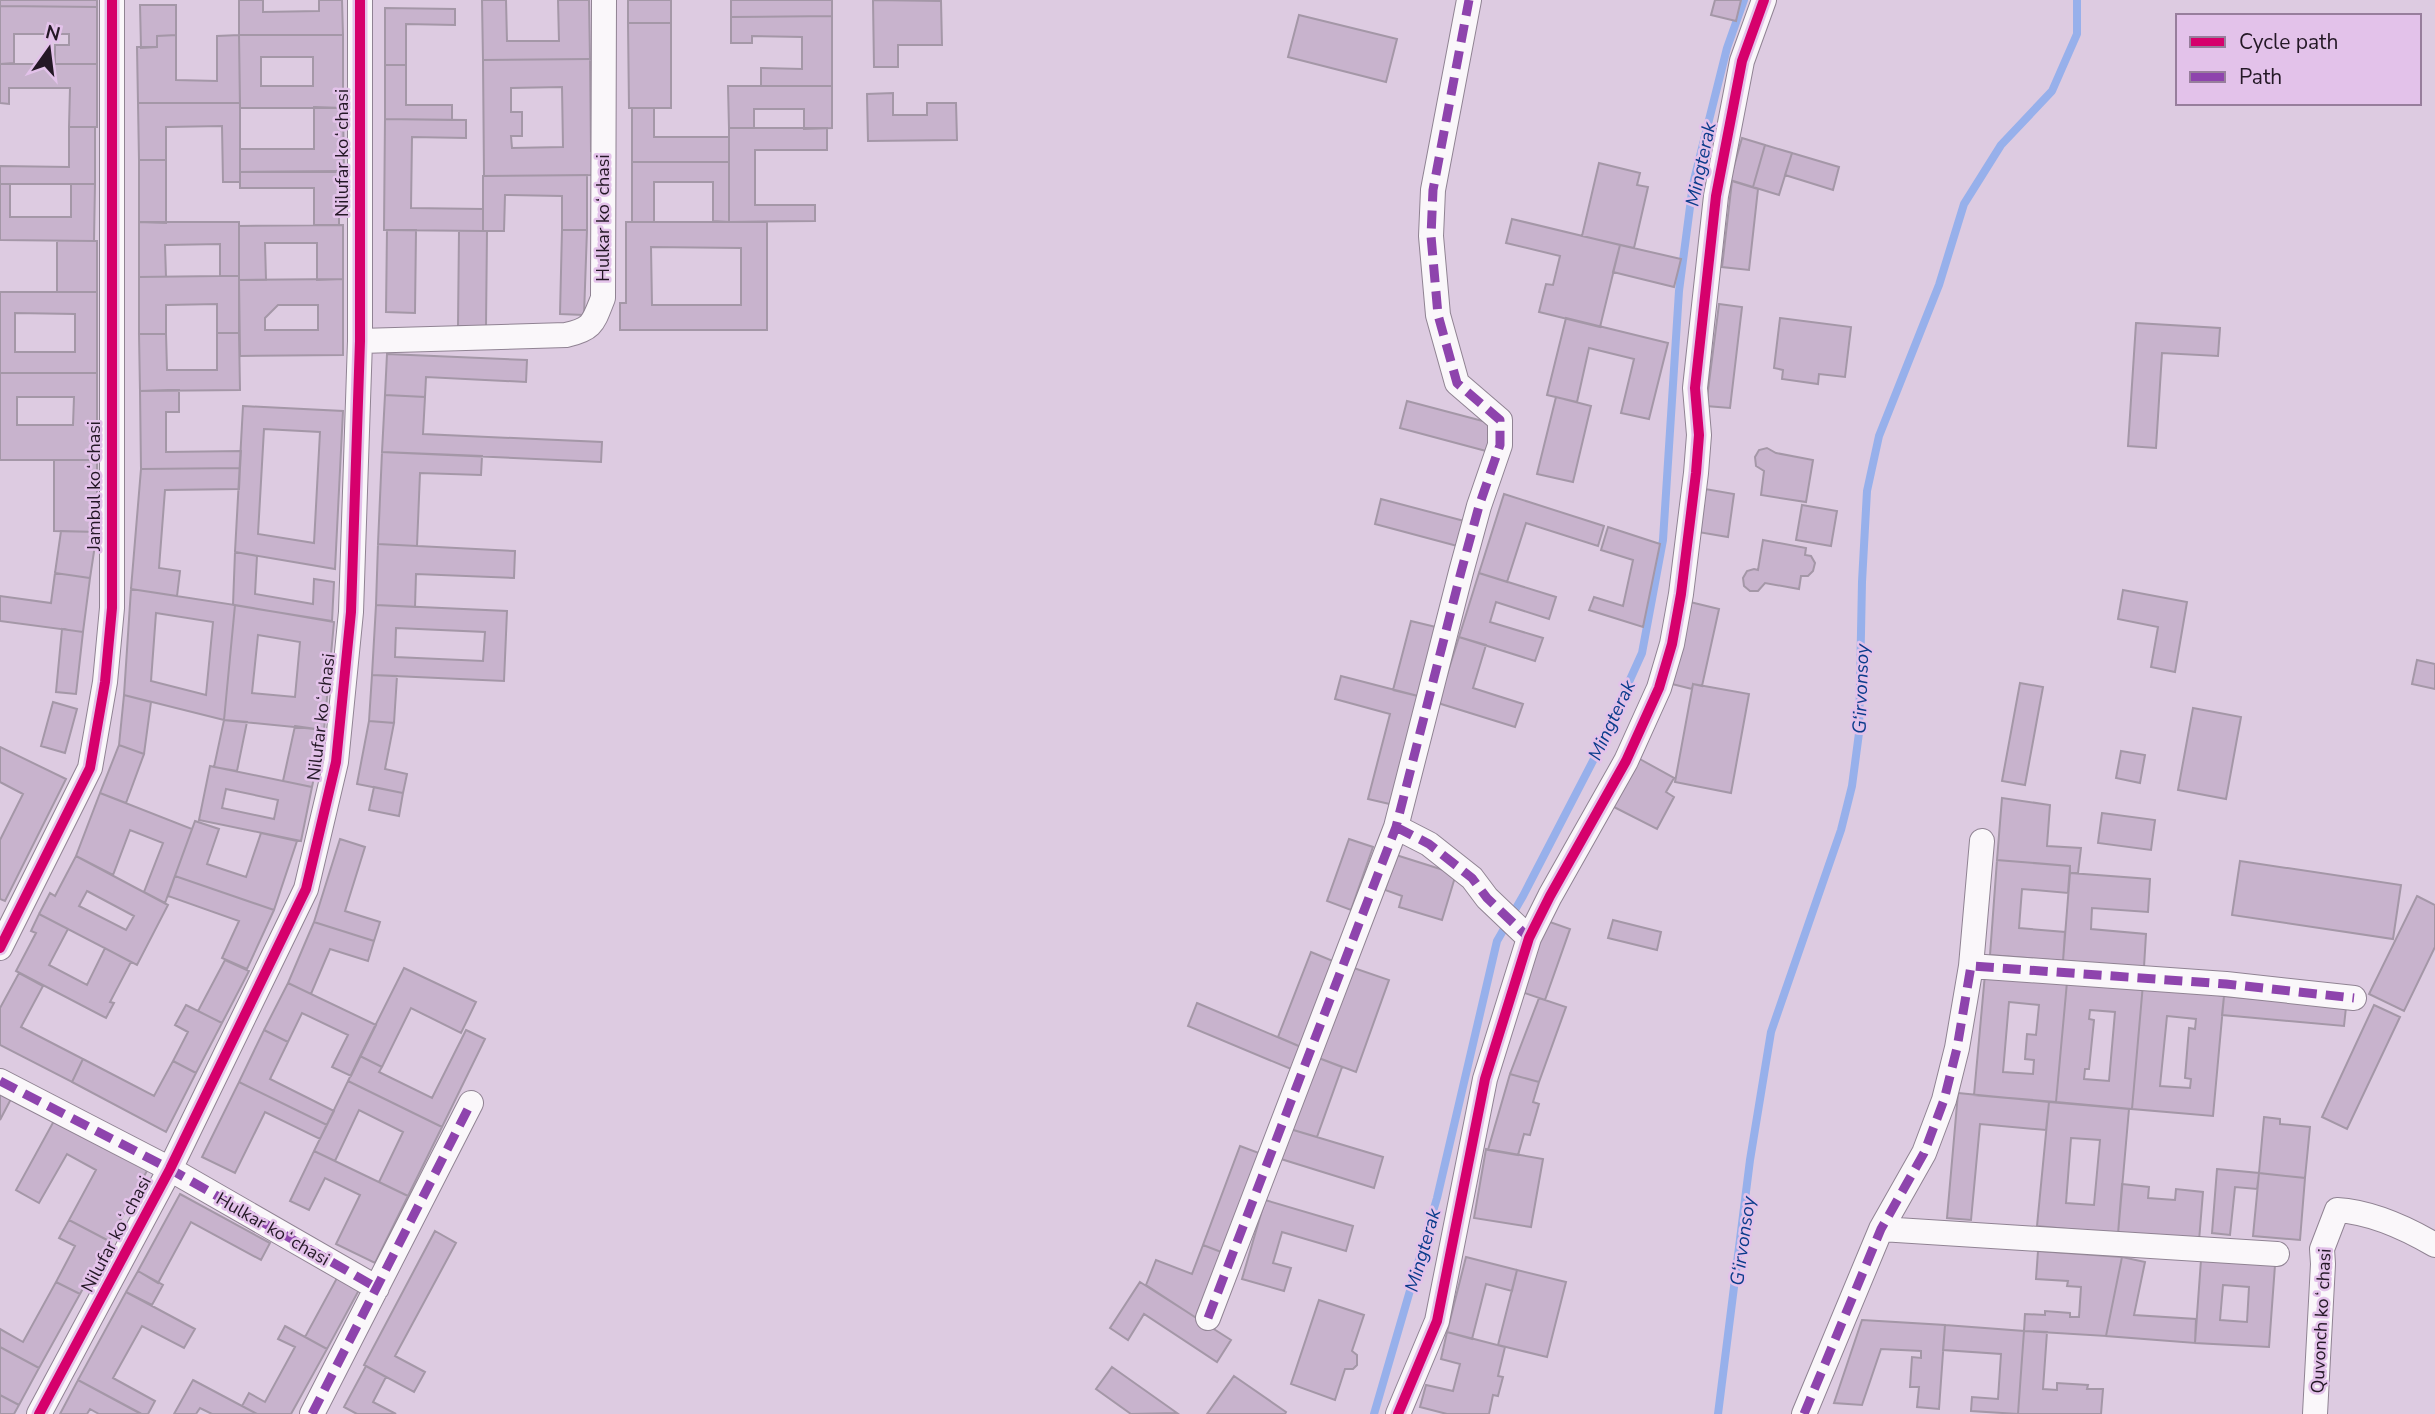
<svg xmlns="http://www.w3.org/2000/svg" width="2435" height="1414" font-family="'Nunito Sans',sans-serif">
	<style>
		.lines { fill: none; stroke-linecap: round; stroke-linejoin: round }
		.stream { stroke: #97b0eb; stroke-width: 8 }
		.building { fill: #c8b3cd; stroke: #a497a7; stroke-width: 2; fill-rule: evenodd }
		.street-casing { stroke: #908393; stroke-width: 26 }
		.street { stroke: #faf7fa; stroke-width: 24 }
		.quiet { stroke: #8e44ad; stroke-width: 9; stroke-dasharray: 18 9; stroke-linecap: butt }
		.cycleway-casing { stroke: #e3c2ea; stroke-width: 15 }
		.cycleway { stroke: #d6006c; stroke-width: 10 }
		.labels { text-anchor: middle; stroke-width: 5; stroke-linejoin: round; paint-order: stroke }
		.street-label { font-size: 18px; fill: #241826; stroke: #e3c2ea }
		.water-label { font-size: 19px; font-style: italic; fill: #0a3b8b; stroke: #e3c2ea }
	</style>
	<rect width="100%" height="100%" fill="#ddcbe1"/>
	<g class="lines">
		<path class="stream" d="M1374,1414L1437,1198L1497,941L1523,896L1596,755L1642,653L1663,540L1679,291L1693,184L1727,48L1744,0
			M1718,1414L1750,1160L1771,1032L1841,830L1852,786L1859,733L1862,582L1867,491L1879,436L1939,285L1964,204L2001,145L2052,91L2077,34V0"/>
	</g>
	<path class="building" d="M0,0H97V7L0,6Z
		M239,0H263V12L319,11V0H342L343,35H239Z
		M482,0H506L507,41H559L558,0H589L590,59L483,60Z
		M628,0H671V23H628Z
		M731,0H832V16L731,17Z
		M873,0L941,1L942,45H898V67H874Z
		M1715,0H1741L1736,21L1711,15Z
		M140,5H176V35L157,36V47L141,48Z
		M0,6L97,7V64H55V45H69V34H14V63L0,64Z
		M385,8L455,9V25L406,24V65H385Z
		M1299,15L1397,39L1386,82L1288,57Z
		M832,16V86H761V68L802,69V37L752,36V43H731V17Z
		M628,23H671V108H629Z
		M176,35V80L217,81V36L239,35L240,103H138L137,47H157V36Z
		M239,35H343V108H240ZM261,57H313V86H261Z
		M590,59L591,151H595V175L484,176L483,60ZM562,87L563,147L512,148L511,136H522V112H511V88Z
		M0,64H97V127H69L70,88H9V104L0,103Z
		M385,65H406V105H452V120L385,119Z
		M728,86H832V128L804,129V109H754V128H729Z
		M893,93V115H927V103H956L957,140L868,141L867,94Z
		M138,103H240V182H223L222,126L166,127V160H139Z
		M314,107L343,108L344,172H240V149H314Z
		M632,108H654V137H729V162H632Z
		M385,119L466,120V138L412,137L411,208L483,209V231L384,230Z
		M69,127H95V184H0V166L69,167Z
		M729,128H827V150H755V205H815V221L729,222Z
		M1742,138L1765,145L1753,187L1730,180Z
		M1765,145L1792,153L1779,195L1753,187Z
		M1792,153L1839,167L1833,190L1785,175Z
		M139,160H166V223L139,222Z
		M632,162H729V222L713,221V182H654V222H632Z
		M1599,163L1640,173L1637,185L1648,187L1634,248L1582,236Z
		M339,171V225H314V188H240V172Z
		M587,175V230H562V196L505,195L504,231H483V176Z
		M1732,181L1758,189L1749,270L1722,267Z
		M0,184H10V217H71V184H95L94,241L0,240Z
		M1512,219L1620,245L1600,327L1539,312L1546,284L1553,285L1560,256L1506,243Z
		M139,222H239V276H220V244L165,245L166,277H139Z
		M626,222H767V330H620V303H626ZM651,247L741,248V305H652Z
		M343,225V279L317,280V243H265L266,280H239V226Z
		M387,230H416L415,313L386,312Z
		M562,230H587L584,315L560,314Z
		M459,231H487L486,326H458Z
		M57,241H97V292H57Z
		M1620,245L1681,259L1674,287L1613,272Z
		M220,276H239V333H217V304L166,305V334H139V277Z
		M343,279V355L240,356L239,280ZM278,305H318V330H265V318Z
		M0,292H97V373H0ZM15,313L75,314V352H15Z
		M1719,304L1742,307L1730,408L1706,406Z
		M1566,318L1668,343L1649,419L1621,413L1634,359L1589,348L1577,402L1547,395Z
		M1780,318L1851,327L1845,377L1819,374L1818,384L1782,379L1783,370L1774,368Z
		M2136,323L2220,328L2218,356L2162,353L2156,448L2128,446Z
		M217,333H239L240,390L140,391L139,334H166L167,370H217Z
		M387,354L527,360L526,382L426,377L425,397L385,395Z
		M0,373H97V460H0ZM17,397H74L73,425H17Z
		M179,390V412H166V452L241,451L240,468L141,469L140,391Z
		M385,395L425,397L423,434L602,442L601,462L382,452Z
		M1556,397L1591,406L1573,482L1537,474Z
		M1407,401L1494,424L1486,451L1400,428Z
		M243,406L343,411L335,569L235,552ZM264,429L320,432L314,543L258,534Z
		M1767,448L1776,453L1813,460L1806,502L1761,495L1764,471L1756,466L1755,457L1759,450Z
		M382,452L482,456L481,475L420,473L417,546L378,544Z
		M54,460H97V532L54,531Z
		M240,468L239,489L165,490L159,568L180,571L177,596L131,589L141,469Z
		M1705,489L1734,494L1728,537L1698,532Z
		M1504,494L1604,526L1598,546L1526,523L1507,582L1479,573Z
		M1381,499L1468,522L1461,547L1375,524Z
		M1802,505L1837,511L1831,546L1796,540Z
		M1608,527L1660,544L1643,627L1589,610L1594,597L1623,606L1633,560L1601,550Z
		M61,531L97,532L90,578L55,573Z
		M1763,540L1806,548L1805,555L1811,556L1815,563L1813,571L1808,576H1801L1799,589L1765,583L1758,591H1750L1744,586L1743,578L1747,571L1754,569L1758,570Z
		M378,544L515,551L514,578L416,574L415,607L376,605Z
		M235,552L257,556L255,594L313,604L314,579L334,582L332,621L233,605Z
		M55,573L90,578L83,632L0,621V596L51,603Z
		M1479,573L1556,597L1549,619L1496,602L1490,622L1543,638L1535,661L1459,637Z
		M131,589L235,605L224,720L124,695ZM156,613L213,622L206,695L151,681Z
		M2123,590L2187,602L2175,672L2151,667L2158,627L2118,619Z
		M1690,602L1719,609L1702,686L1693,684L1692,689L1672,684Z
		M235,605L334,622L324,730L224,720ZM258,635L300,642L295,697L252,693Z
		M376,605L507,611L504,681L372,675ZM396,628L485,632L483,661L395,657Z
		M1411,621L1440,628L1422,697L1393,690Z
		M62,629L83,632L76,694L56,692Z
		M1459,637L1486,645L1473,688L1523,704L1515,727L1438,703Z
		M2417,660L2435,664V689L2412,684Z
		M372,675L397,676L394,723L369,721Z
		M1341,676L1422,697L1394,805L1368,799L1390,714L1335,699Z
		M2020,683L2043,687L2025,785L2002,781Z
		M1693,684L1749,694L1731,793L1675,782Z
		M124,695L151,702L144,754L119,745Z
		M53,702L77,709L65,753L41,746Z
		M2193,708L2241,717L2226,799L2178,790Z
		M224,720L247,722L237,771L214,767Z
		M369,721L394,723L385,769L407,774L403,793L357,784Z
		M295,726L324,730L312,787L283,781Z
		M119,745L144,754L126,803L100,793Z
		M0,747L66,779L5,901L0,899V840L23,794L0,782Z
		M2121,751L2145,755L2140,783L2116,778Z
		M1638,758L1674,778L1666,792L1674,797L1657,829L1612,806Z
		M210,766L312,787L301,841L199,820ZM226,789L278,800L274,819L222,808Z
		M374,787L403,793L399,816L369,810Z
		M100,793L192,829L165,903L144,892L163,843L130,830L113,875L76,856Z
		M2002,798L2050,805L2047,846L2081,848L2078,873H2070V866L1997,860Z
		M2102,813L2155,820L2151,850L2098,843Z
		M195,821L219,829L207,864L246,877L261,833L297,841L274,910L175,876Z
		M340,839L365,847L345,911L380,922L374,941L314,922Z
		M1349,839L1373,847L1351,910L1327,901Z
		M1396,855L1456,874L1442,920L1399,907L1402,896L1385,890Z
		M76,856L168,905L137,965L39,914L50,893L55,896ZM87,891L134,916L126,930L79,906Z
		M1997,860L2070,866L2068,893L2022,889L2019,928L2065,932L2063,961L1990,955Z
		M2240,861L2401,885L2393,939L2232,915Z
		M2070,873L2150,879L2148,912L2092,908L2091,929L2146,934L2144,967L2063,961Z
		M175,876L274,910L247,969L222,958L239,921L168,896Z
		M2417,896L2435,905V947L2404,1011L2369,994Z
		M39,914L68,929L49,965L87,985L105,948L131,962L110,1002L114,1003L106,1018L16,971L36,933L31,931Z
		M1613,920L1661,932L1657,950L1608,938Z
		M1547,921L1570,929L1545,1000L1522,992Z
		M314,922L374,941L368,961L330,949L311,994L288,983Z
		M1311,952L1333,961L1301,1047L1278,1037Z
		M225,960L249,971L222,1023L198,1011Z
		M1348,966L1389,980L1356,1072L1316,1057Z
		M404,968L476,1002L461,1033L411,1008L382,1067L360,1056Z
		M19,973L43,986L21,1027L83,1059L72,1082L0,1045V1008Z
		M1985,974L2067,982L2056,1102L1974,1095ZM2009,1002L2039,1005L2036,1035L2027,1034L2025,1059L2034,1060L2033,1074L2003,1072Z
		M2067,982L2143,984L2132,1109L2056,1102ZM2090,1010L2115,1012L2109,1081L2084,1079L2085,1069H2089L2094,1020L2089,1019Z
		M288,983L376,1025L351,1076L332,1067L348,1035L302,1013L288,1042L264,1030Z
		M2143,984L2224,996L2213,1116L2132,1109ZM2167,1016L2196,1019L2195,1029L2189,1028L2185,1078L2191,1079L2190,1088L2160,1086Z
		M2224,996L2346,1007L2344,1026L2222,1015Z
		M1539,998L1566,1007L1539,1082L1510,1074Z
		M1197,1003L1301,1047L1291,1069L1188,1026Z
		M186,1005L222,1023L196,1073L173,1061L188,1032L175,1025Z
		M2374,1005L2400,1017L2347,1129L2322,1117Z
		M264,1030L288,1042L270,1079L334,1111L327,1125L239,1082Z
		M466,1030L485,1039L442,1127L348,1081L360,1056L382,1067L379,1072L432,1098Z
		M1316,1057L1342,1067L1317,1137L1290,1129Z
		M83,1059L154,1096L173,1061L196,1073L166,1132L72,1082Z
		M1510,1074L1539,1082L1533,1102L1539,1104L1530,1135L1524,1134L1518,1155L1488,1150Z
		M348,1081L442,1127L408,1196L379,1182L403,1132L359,1110L335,1161L314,1151Z
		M239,1082L327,1125L320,1139L265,1112L235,1173L202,1157Z
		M0,1093L11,1099L0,1120Z
		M1958,1093L2049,1102L2046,1130L1980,1124L1971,1220L1947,1218Z
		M2049,1102L2129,1109L2118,1234L2037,1226ZM2071,1138L2100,1140L2094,1205L2066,1203Z
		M2264,1117L2280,1119V1124L2310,1127L2305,1178L2259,1173Z
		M55,1119L148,1169L109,1241L69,1220L96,1170L67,1154L39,1203L16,1190Z
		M1290,1129L1383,1157L1374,1188L1281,1159Z
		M1240,1146L1267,1156L1229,1255L1203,1245Z
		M1486,1149L1543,1159L1531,1227L1474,1218Z
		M314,1151L408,1196L375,1263L336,1244L360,1195L325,1178L309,1210L290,1201Z
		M2217,1169L2259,1173L2257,1189L2235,1187L2230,1235L2212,1233Z
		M2259,1173L2305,1178L2300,1240L2253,1236Z
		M2122,1184L2149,1187L2148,1198L2175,1200L2176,1189L2203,1192L2199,1241L2118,1234Z
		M180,1194L270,1243L261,1260L191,1222L158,1283L138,1271Z
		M1265,1200L1353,1226L1346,1251L1282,1232L1273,1263L1291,1268L1284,1291L1242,1279Z
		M69,1220L109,1241L80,1294L56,1282L75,1246L59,1238Z
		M435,1231L456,1243L395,1356L425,1372L414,1392L364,1365Z
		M1203,1245L1229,1255L1204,1323L1146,1285L1156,1260L1192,1274Z
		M2038,1251L2122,1257L2106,1336L2024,1331L2025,1314L2045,1315V1311L2070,1313V1317H2079L2081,1287L2067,1286L2068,1281L2036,1279Z
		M1466,1257L1517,1270L1512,1291L1486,1284L1472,1339L1447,1332Z
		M2122,1257L2145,1262L2134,1315L2196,1319L2195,1343L2106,1336Z
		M2201,1260L2275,1265L2269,1347L2195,1343ZM2223,1285L2249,1287L2247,1322L2220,1320Z
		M1517,1270L1566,1282L1547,1357L1498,1345Z
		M138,1271L163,1285L152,1305L126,1292Z
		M337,1278L359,1290L327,1349L305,1337Z
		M56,1282L80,1294L39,1368L0,1347V1329L23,1342Z
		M1140,1282L1231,1340L1217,1362L1144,1314L1128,1340L1110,1328Z
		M126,1292L195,1329L184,1348L142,1326L113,1378L155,1401L148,1414H141L78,1380Z
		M1319,1300L1364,1315L1352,1351L1357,1355V1365L1353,1369H1345L1335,1400L1291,1384Z
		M1862,1320L1945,1325L1939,1409L1917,1407L1919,1387H1910L1912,1357L1921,1358V1351L1881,1349L1862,1405L1834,1403Z
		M1945,1325L2024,1331L2018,1414L1971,1411L1972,1397L1998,1399L2001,1354L1943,1350Z
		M285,1326L327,1349L291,1414H257L242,1406L249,1393L265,1402L295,1347L278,1339Z
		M2024,1331L2047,1332L2043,1389L2057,1390V1383L2088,1385L2087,1389H2103L2101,1414H2018Z
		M1447,1332L1505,1347L1498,1376L1503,1377L1498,1396L1493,1395L1489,1414H1447L1420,1407L1426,1385L1453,1391L1460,1364L1441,1359Z
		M0,1347L39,1368L19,1405L0,1395Z
		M366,1366L386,1377L373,1402L396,1414H357L344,1407Z
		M1112,1367L1177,1413L1131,1414L1096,1389Z
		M1234,1376L1286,1412L1285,1414H1207Z
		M78,1380L140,1413L139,1414H99L90,1409L87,1414H60Z
		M193,1380L242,1406L257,1414H212L200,1408L196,1414H174Z
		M0,1395L19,1405L14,1414H0Z"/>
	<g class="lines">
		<defs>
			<path id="street" d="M360,341L566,335C593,329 593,323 603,298L604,0
				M1396,827L1429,844L1472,878L1487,898L1529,938
				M0,948L90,768L105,682L112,608V0
				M1971,966L1982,841
				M0,1081L170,1169L377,1288
				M1881,1229L2277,1254
				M1208,1318L1396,827L1461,572L1479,506L1500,445V420L1457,383L1438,315L1431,236L1433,190L1469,0
				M39,1414L170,1169L306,889L336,762L351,612L360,341V0
				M312,1414L471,1103
				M1398,1414L1437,1321L1485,1079L1529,938L1550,896L1626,761L1659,688L1672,644L1681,594L1696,473L1699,435L1695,388L1716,196L1742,61L1764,0
				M1804,1414L1881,1229L1924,1153L1944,1100L1957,1048L1971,966L2226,984L2354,998
				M2315,1414L2323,1264L2322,1249L2337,1210C2370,1212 2406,1228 2435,1245"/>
		</defs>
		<use href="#street" class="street-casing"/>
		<use href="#street" class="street"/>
		<path class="quiet" d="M1396,827L1429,844L1472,878L1487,898L1529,938
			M0,1081L170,1169L377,1288
			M1208,1318L1396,827L1461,572L1479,506L1500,445V420L1457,383L1438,315L1431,236L1433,190L1469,0
			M312,1414L471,1103
			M1804,1414L1881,1229L1924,1153L1944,1100L1957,1048L1971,966L2226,984L2354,998"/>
		<defs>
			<path id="cycleway" d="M0,948L90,768L105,682L112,608V0
				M39,1414L170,1169L306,889L336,762L351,612L360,341V0
				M1398,1414L1437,1321L1485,1079L1529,938L1550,896L1626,761L1659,688L1672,644L1681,594L1696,473L1699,435L1695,388L1716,196L1742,61L1764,0"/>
		</defs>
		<use href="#cycleway" class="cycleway-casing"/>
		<use href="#cycleway" class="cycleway"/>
	</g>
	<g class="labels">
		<g class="street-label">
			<text transform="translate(342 153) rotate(-90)" y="6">Nilufar koʻchasi</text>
			<text transform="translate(603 218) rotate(-90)" y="6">Hulkar koʻchasi</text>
			<text transform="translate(94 486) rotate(-90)" y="6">Jambul koʻchasi</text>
			<text transform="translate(321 717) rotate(-83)" y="6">Nilufar koʻchasi</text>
			<text transform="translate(273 1229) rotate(30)" y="6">Hulkar koʻchasi</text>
			<text transform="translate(116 1234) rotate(-62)" y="6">Nilufar koʻchasi</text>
			<text transform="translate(2321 1321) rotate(-87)" y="6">Quvonch koʻchasi</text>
		</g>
		<g class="water-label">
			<text transform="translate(1700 164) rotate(-78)" y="7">Mingterak</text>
			<text transform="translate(1860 689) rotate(-88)" y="7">G‘irvonsoy</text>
			<text transform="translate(1611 720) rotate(-65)" y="7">Mingterak</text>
			<text transform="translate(1742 1241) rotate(-82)" y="7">G‘irvonsoy</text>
			<text transform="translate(1422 1250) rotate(-74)" y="7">Mingterak</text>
		</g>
	</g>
	<rect x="2176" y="14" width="245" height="91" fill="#e3c2ea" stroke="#977e9c" stroke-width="2"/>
	<rect x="2190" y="37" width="35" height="10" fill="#d6006c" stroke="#977e9c" stroke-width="2"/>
	<text x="2239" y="49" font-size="21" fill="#241826">Cycle path</text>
	<rect x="2190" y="72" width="35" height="10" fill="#8e44ad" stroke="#977e9c" stroke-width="2"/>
	<text x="2239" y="84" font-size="21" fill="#241826">Path</text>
	<g transform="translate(49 49) rotate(14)" stroke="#e3c2ea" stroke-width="5" paint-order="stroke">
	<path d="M0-5L12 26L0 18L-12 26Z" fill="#241826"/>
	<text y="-10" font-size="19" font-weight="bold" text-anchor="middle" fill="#241826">N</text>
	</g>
</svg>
